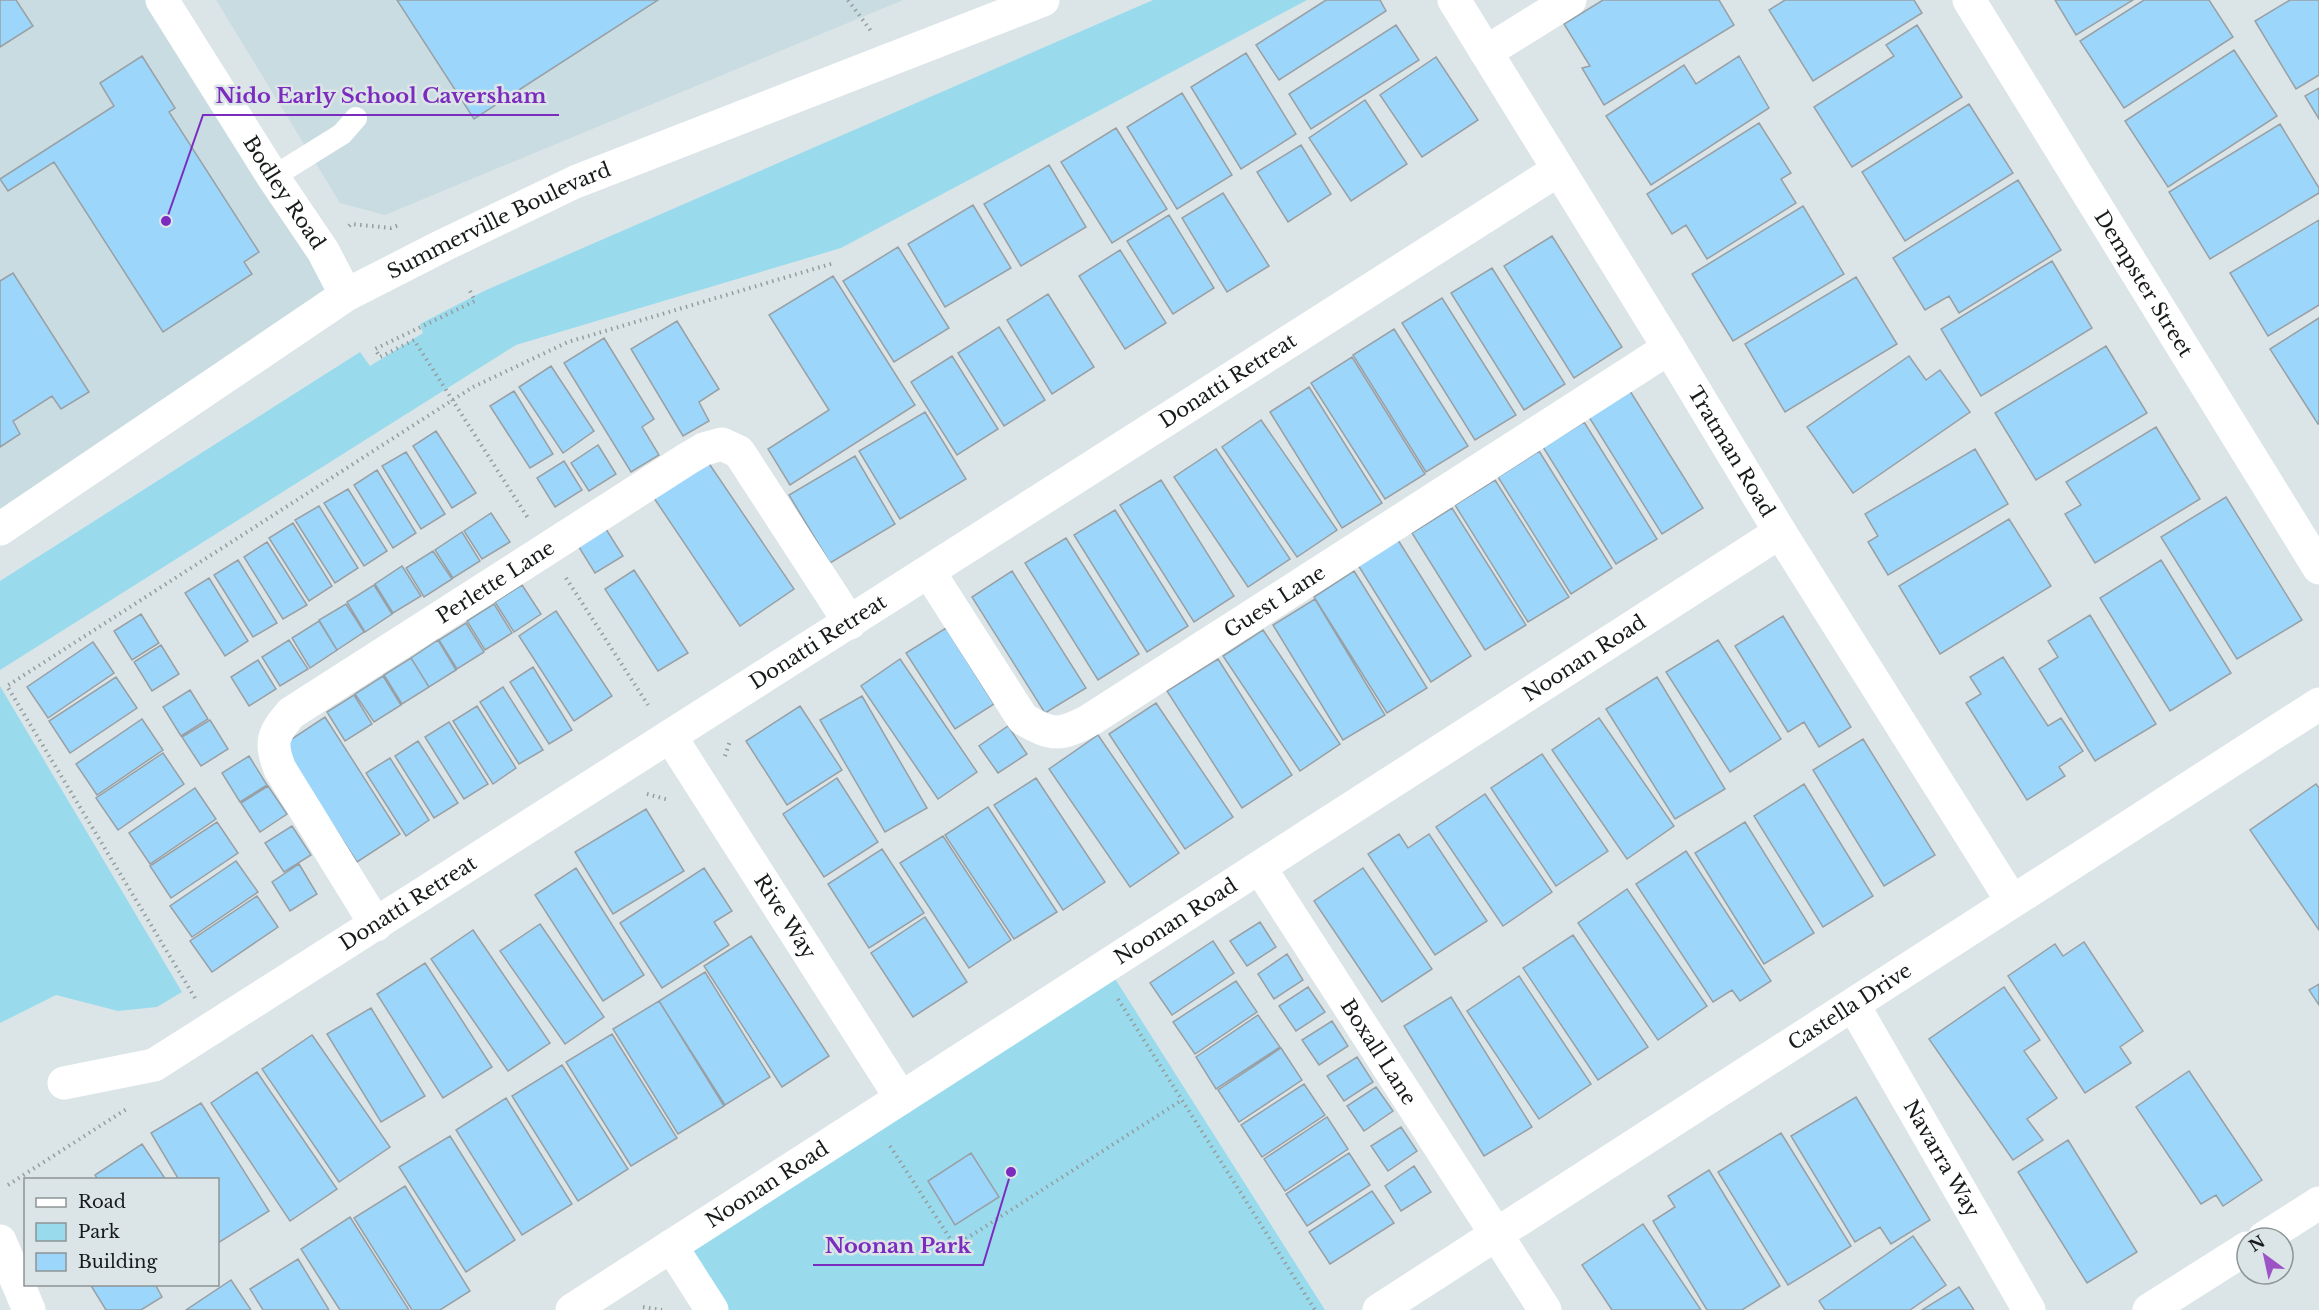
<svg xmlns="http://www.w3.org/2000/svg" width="2319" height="1310" font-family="'Libre Baskerville',serif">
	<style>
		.built { fill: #c9dce1 }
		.green { fill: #99dbed }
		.building { fill: #9cd7fb; stroke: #99a0a5; stroke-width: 1.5 }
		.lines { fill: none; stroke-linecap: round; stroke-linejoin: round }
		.path { stroke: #959d9e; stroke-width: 4; stroke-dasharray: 1.5 4.5; stroke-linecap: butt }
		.lane { stroke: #fff; stroke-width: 22 }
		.street { stroke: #fff; stroke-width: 33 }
		.labels { text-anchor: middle; stroke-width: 5; stroke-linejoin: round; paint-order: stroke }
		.street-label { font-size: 20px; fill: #171a1b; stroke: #dbe5e7 }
		.leader { fill: none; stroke: #7b2cbf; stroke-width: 2 }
		.callout-dot { fill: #7b2cbf; stroke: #dbe5e7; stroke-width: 2 }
		.callout-label { font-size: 21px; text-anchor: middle; font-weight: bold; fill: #7b2cbf; stroke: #dbe5e7; stroke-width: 5; stroke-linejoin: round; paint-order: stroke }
	</style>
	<rect width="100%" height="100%" fill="#dbe5e7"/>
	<path class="built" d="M0,0H162L346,295L0,529Z
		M216,0H903L385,215L340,203Z"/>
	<path class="green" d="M1153,0H1307L841,248L516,345L0,670V581L360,352L370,366L423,333L420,324L484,291Z
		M0,686L182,992L157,1007L118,1011L56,995L0,1023Z
		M1107,966L1325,1310H712L671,1246Z"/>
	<path class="building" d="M0,0H16L33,26L0,47Z
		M397,0H658L474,119Z
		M1326,0H1380L1386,11L1279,80L1256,45Z
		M1603,0H1719L1734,25L1604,105L1582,68L1590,66L1564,24Z
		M1785,0H1914L1922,13L1813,81L1769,10Z
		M2055,0H2133L2076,35Z
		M2144,0H2209L2233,37L2124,108L2080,41Z
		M2290,0H2319V75L2296,89L2255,21Z
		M1396,25L1419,60L1311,129L1289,94Z
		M1917,25L1962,97L1852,167L1814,107L1894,56L1886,45Z
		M2234,50L2277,116L2168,187L2125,121Z
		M1246,53L1296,134L1241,169L1191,87Z
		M142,56L175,108L169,112L259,252L244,262L252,274L163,332L54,162L8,191L0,179L114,106L100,83Z
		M1739,56L1769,108L1651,185L1606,116L1684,65L1696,84Z
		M1436,57L1478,120L1422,157L1380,95Z
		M2319,88V119L2305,96Z
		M1182,93L1232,175L1177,209L1127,127Z
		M1365,100L1407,164L1351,201L1309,138Z
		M1969,104L2013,173L1905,241L1862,172Z
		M1759,123L1791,173L1781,179L1796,203L1707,259L1686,225L1672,234L1647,194Z
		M2280,124L2319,188V193L2210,259L2169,192Z
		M1116,128L1167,209L1112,243L1061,162Z
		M1301,145L1331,194L1288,222L1257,172Z
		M1049,165L1086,227L1021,266L984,204Z
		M2018,180L2061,250L1959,313L1949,296L1925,310L1893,258Z
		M1223,193L1269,266L1227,292L1182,218Z
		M973,205L1011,268L945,307L908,244Z
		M1803,206L1844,274L1733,341L1692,274Z
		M1169,215L1214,288L1173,314L1127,241Z
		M2319,220V305L2268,336L2230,273Z
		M1552,236L1622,347L1574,378L1504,266Z
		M898,247L949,328L894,362L843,281Z
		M1120,250L1166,323L1125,349L1079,276Z
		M2052,261L2092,328L1981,396L1941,329Z
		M1492,268L1565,384L1524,410L1451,293Z
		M13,273L89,392L61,409L52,396L13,421L20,434L0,447V281Z
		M833,276L915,405L790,485L768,449L829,410L769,315Z
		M1856,277L1897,344L1785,412L1745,344Z
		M1048,294L1094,367L1052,394L1007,320Z
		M1442,298L1516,415L1475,440L1402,323Z
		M2319,318V424H2318L2270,349Z
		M677,321L719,389L699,402L709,421L683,436L631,349Z
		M999,327L1045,400L1004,426L958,353Z
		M1394,329L1468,446L1426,472L1353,355Z
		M604,338L654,419L642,427L659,455L631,472L564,363Z
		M2106,346L2147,413L2036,480L1995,413Z
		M952,356L998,429L957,455L911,382Z
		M1909,356L1926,380L1940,370L1970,412L1853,493L1807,427Z
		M1352,357L1425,474L1385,499L1311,383Z
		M551,366L594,431L563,453L519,387Z
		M1309,387L1382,503L1342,528L1270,412Z
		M514,391L553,454L530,468L490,406Z
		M1630,391L1703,508L1662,534L1589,417Z
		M925,412L966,479L900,519L859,451Z
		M1261,420L1337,530L1297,557L1222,447Z
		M1584,422L1657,539L1616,564L1543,447Z
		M2156,427L2200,499L2095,563L2065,514L2081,505L2066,482Z
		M436,431L476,493L452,508L413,446Z
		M598,445L616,474L589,491L571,463Z
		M1216,449L1290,559L1248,587L1174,477Z
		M1975,449L2008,504L1888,575L1868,542L1878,536L1865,514Z
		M1539,451L1612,568L1571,594L1498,477Z
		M406,452L445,514L421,529L382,466Z
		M855,456L895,524L830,563L789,495Z
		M564,461L582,490L555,507L537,478Z
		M708,462L794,589L740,626L654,498Z
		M377,470L416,533L393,548L354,485Z
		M1161,480L1234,596L1194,622L1120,505Z
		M1495,480L1569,597L1528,622L1455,505Z
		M348,489L387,551L364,566L324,503Z
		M2226,497L2302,620L2237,659L2161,537Z
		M319,506L358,568L335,583L295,520Z
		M1452,508L1526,625L1485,650L1412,533Z
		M1115,510L1188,626L1147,652L1074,535Z
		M491,513L510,542L482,559L464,531Z
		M2009,519L2051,586L1940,654L1899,586Z
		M293,523L332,586L309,601L269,538Z
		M604,526L623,556L595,573L577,544Z
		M462,532L480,561L453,578L435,550Z
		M1066,538L1139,654L1098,680L1025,563Z
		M1398,540L1471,656L1431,682L1358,565Z
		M267,542L307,605L283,619L244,557Z
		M433,551L452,579L424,597L406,568Z
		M238,560L277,623L253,637L214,575Z
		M2161,560L2231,673L2170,711L2100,598Z
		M402,566L421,596L393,613L375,584Z
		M634,570L688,653L658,671L605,589Z
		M1012,571L1086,688L1045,713L972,597Z
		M1354,571L1427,688L1387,713L1314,597Z
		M209,578L248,641L225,656L185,593Z
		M374,585L392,614L365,632L347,602Z
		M522,585L541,614L514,632L495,602Z
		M1315,599L1385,715L1343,740L1273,625Z
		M346,604L364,632L337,650L319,620Z
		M494,604L512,633L485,650L467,621Z
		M556,611L612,696L574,721L519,636Z
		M141,614L159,643L132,660L114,631Z
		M2090,615L2156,724L2095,761L2039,669L2058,657L2048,641Z
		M1783,616L1851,727L1819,747L1804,722L1788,732L1735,646Z
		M319,621L337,650L310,668L292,638Z
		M466,623L484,652L457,669L439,640Z
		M946,628L994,704L955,729L906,653Z
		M1263,630L1340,744L1300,771L1223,656Z
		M289,640L308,669L280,686L262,657Z
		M438,640L456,670L429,687L411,658Z
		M1718,640L1781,739L1730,772L1666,672Z
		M93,642L114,673L48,718L27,687Z
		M161,645L179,674L152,691L134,662Z
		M2003,657L2048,726L2061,718L2083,751L2059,767L2065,776L2027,800L1966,703L1981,694L1970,677Z
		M411,658L429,687L402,704L384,675Z
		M900,659L977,772L938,799L861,686Z
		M1218,659L1292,775L1242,808L1167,691Z
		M258,660L276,689L249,706L231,677Z
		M533,667L572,730L549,744L510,682Z
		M383,676L401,705L374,722L355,694Z
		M116,677L137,708L70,753L49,721Z
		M1657,677L1725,789L1675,819L1606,709Z
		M503,687L543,750L519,764L480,702Z
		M190,690L208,719L181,736L163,707Z
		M354,695L372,724L345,741L327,712Z
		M862,696L927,808L885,832L820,720Z
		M1156,703L1233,817L1185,849L1109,734Z
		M477,706L516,768L493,784L453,721Z
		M800,706L842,770L787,805L746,741Z
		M325,717L400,834L357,862L281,746Z
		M1599,718L1674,826L1627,859L1552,750Z
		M142,719L163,750L97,795L76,764Z
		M210,720L228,749L201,766L182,737Z
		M449,722L488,784L464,799L425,737Z
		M1008,726L1027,754L998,773L979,746Z
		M1098,735L1179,853L1130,887L1049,769Z
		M1863,739L1935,855L1884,886L1813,770Z
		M418,741L458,803L434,818L395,756Z
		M163,753L184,784L118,830L96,798Z
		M1542,754L1608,851L1556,886L1491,788Z
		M249,756L267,785L240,802L222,773Z
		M390,758L429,820L406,836L366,773Z
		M837,778L878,842L824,877L783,814Z
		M1036,778L1105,882L1063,910L994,805Z
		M1804,784L1873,896L1823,927L1754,816Z
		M2316,784L2319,788V930L2250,830Z
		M268,786L287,814L260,832L241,803Z
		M195,788L216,819L150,864L129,833Z
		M1485,794L1552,892L1503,926L1436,827Z
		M988,807L1057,912L1014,939L945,835Z
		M646,809L684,871L613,914L575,852Z
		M217,822L238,853L171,898L150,866Z
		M1745,822L1814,933L1764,964L1695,853Z
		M292,826L311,855L284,872L265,843Z
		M1399,834L1408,848L1429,834L1487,921L1435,955L1368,854Z
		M943,836L1011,940L969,968L900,863Z
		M882,849L924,913L869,948L828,884Z
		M1686,851L1771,981L1740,1001L1732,990L1713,1002L1636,884Z
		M236,861L258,892L192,937L170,906Z
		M299,864L317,894L290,911L272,882Z
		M576,868L644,975L603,1001L535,895Z
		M704,868L732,911L714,922L729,945L662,988L620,923Z
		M1363,868L1432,969L1382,1002L1314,901Z
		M1627,889L1707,1006L1658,1040L1578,923Z
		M257,896L278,927L212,972L190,941Z
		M925,917L967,982L913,1017L871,953Z
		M1260,922L1276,947L1247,966L1230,941Z
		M540,924L604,1017L565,1044L500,951Z
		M473,930L550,1043L508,1071L431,959Z
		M1573,935L1648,1047L1598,1080L1523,968Z
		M751,936L829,1056L782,1087L704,966Z
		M1213,941L1234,973L1172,1015L1150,983Z
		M2084,942L2143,1031L2120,1047L2131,1063L2085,1093L2008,976L2055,944L2063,956Z
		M1287,954L1303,980L1274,999L1258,974Z
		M425,963L492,1067L443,1098L377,994Z
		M705,972L770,1077L725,1105L659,1001Z
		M1519,976L1591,1084L1539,1119L1467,1011Z
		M1236,981L1257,1012L1195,1054L1173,1022Z
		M2319,984V1005L2309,990Z
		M1308,987L1325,1012L1296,1031L1279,1006Z
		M2004,987L2040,1040L2024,1051L2057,1098L2027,1119L2043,1140L2013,1160L1929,1039Z
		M1451,997L1532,1127L1484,1156L1404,1026Z
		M659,1001L724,1106L678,1134L613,1029Z
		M371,1008L425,1096L381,1122L327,1034Z
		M1258,1015L1280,1047L1216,1089L1196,1057Z
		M1332,1021L1348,1046L1319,1065L1302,1040Z
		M612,1034L677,1138L631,1166L566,1062Z
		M312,1035L390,1147L339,1182L262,1069Z
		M1281,1048L1302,1080L1239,1122L1218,1090Z
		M1357,1057L1373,1082L1344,1101L1327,1076Z
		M562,1065L628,1169L578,1201L512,1096Z
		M2189,1071L2262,1180L2223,1206L2216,1195L2201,1204L2136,1107Z
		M257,1072L337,1189L290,1221L211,1103Z
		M1304,1084L1325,1115L1262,1157L1241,1125Z
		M1376,1087L1393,1111L1364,1131L1347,1106Z
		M1856,1097L1930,1220L1891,1244L1880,1227L1855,1242L1791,1136Z
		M506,1098L572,1204L522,1235L456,1130Z
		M201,1103L269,1211L218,1243V1180H179L151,1133Z
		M1327,1117L1348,1149L1285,1191L1264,1159Z
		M1401,1127L1417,1151L1388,1171L1371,1146Z
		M1781,1133L1851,1246L1788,1285L1718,1172Z
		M450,1136L515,1240L466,1272L399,1167Z
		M2068,1140L2137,1252L2087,1283L2018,1172Z
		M142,1144L166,1180H98L95,1175Z
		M971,1153L999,1197L955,1225L928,1181Z
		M1349,1153L1370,1185L1307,1226L1286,1194Z
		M1414,1166L1431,1192L1401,1211L1385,1186Z
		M1709,1170L1780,1286L1742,1310H1707L1653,1221L1675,1207L1668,1196Z
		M405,1186L470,1291L440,1310H412L354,1218Z
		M1372,1191L1394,1223L1330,1264L1309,1232Z
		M350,1217L409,1310H340L301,1249Z
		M1643,1224L1701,1310H1612L1582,1265Z
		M1913,1236L1946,1285L1910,1310H1825L1819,1301Z
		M298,1259L329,1310H263L250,1289Z
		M231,1280L251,1310H186Z
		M90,1284H155L162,1297L141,1310H106Z
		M1959,1287L1974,1310H1922Z"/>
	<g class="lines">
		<path class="path" d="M848,0L871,31
			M349,226L351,224L391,228L399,225
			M470,291L475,301L375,349L380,357L414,340L528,518
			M566,578L648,705
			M725,756L730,741
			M647,794L669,800
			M195,998L7,686L473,387L568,342L834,263
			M1118,999L1315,1310
			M890,1146L955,1246L1182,1100
			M8,1185L128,1108
			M643,1307L662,1310"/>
		<path class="lane" d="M273,177L342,134L356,118"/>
		<g class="street">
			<path id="s1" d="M162,0L273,177L323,251L346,295"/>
			<path id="s2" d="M1454,0L1669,348L1780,532L2012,901"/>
			<path id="s3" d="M1969,0L2319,568"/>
			<path d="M1486,52L1570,0"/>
			<path id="s4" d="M0,529L346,295L444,245L575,182L1043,0"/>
			<path id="s5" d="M929,572L1023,719C1053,736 1060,736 1090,720L1669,348"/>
			<path id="s6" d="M670,736L901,1098"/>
			<path id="s7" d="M1260,868L1545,1310"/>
			<path id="s8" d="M376,925L280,769C269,742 273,734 291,713L687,459L704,449L722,444L739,452L850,623"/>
			<path id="s9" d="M1854,1006L2029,1310"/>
			<path id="s10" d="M64,1083L154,1065L1558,170"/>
			<path d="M2264,1238L2319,1203"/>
			<path d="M0,1241L29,1310"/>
			<path d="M671,1246L712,1310"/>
			<path id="s11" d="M572,1310L1780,532"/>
			<path id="s12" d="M1379,1310L2319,704"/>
			<path d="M2149,1310L2247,1248"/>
		</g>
	</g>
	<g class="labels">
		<g class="street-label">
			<text dy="7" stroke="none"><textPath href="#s1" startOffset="228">Bodley Road</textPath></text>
			<text dy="7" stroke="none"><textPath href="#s4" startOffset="588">Summerville Boulevard</textPath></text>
			<text dy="7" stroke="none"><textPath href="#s3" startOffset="333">Dempster Street</textPath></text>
			<text dy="7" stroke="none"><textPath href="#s10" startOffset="1365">Donatti Retreat</textPath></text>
			<text dy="7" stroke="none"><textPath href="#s2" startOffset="530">Tratman Road</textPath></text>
			<text dy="7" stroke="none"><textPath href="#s8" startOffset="488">Perlette Lane</textPath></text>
			<text dy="7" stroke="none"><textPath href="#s5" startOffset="466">Guest Lane</textPath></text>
			<text dy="7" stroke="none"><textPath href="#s10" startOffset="879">Donatti Retreat</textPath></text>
			<text dy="7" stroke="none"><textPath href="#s11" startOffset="1204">Noonan Road</textPath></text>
			<text dy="7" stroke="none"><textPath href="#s10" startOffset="393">Donatti Retreat</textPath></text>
			<text dy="7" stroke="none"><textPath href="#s6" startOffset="214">Rive Way</textPath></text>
			<text dy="7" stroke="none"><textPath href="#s11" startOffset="718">Noonan Road</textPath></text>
			<text dy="7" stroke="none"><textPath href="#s12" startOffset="560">Castella Drive</textPath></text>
			<text dy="7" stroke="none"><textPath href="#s7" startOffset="219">Boxall Lane</textPath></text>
			<text dy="7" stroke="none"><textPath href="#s9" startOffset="176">Navarra Way</textPath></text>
			<text dy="7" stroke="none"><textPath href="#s11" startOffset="232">Noonan Road</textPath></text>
		</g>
	</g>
	<path class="leader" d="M166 221L203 115H559M1011 1172L983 1265H813"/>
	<g class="callout-dot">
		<circle cx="166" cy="221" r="6"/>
		<circle cx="1011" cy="1172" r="6"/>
	</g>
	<g class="callout-label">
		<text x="381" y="103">Nido Early School Caversham</text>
		<text x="898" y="1253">Noonan Park</text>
	</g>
	<rect x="24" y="1178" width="195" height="108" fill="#dbe5e7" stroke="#8d9495" stroke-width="1.5"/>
	<rect x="36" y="1198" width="30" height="9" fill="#ffffff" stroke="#8d9495" stroke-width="1.5"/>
	<text x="78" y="1208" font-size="18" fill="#171a1b">Road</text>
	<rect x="36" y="1223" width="30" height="18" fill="#99dbed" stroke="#8d9495" stroke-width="1.5"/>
	<text x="78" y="1238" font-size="18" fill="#171a1b">Park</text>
	<rect x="36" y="1253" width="30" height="18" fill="#9cd7fb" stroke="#8d9495" stroke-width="1.5"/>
	<text x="78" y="1268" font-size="18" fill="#171a1b">Building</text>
	<g transform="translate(2265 1256) rotate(327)"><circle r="28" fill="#dbe5e7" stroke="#8d9495" stroke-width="1.5"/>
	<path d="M0-4.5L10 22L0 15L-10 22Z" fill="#9c53c6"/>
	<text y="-9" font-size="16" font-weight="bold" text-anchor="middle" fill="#171a1b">N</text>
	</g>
</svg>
